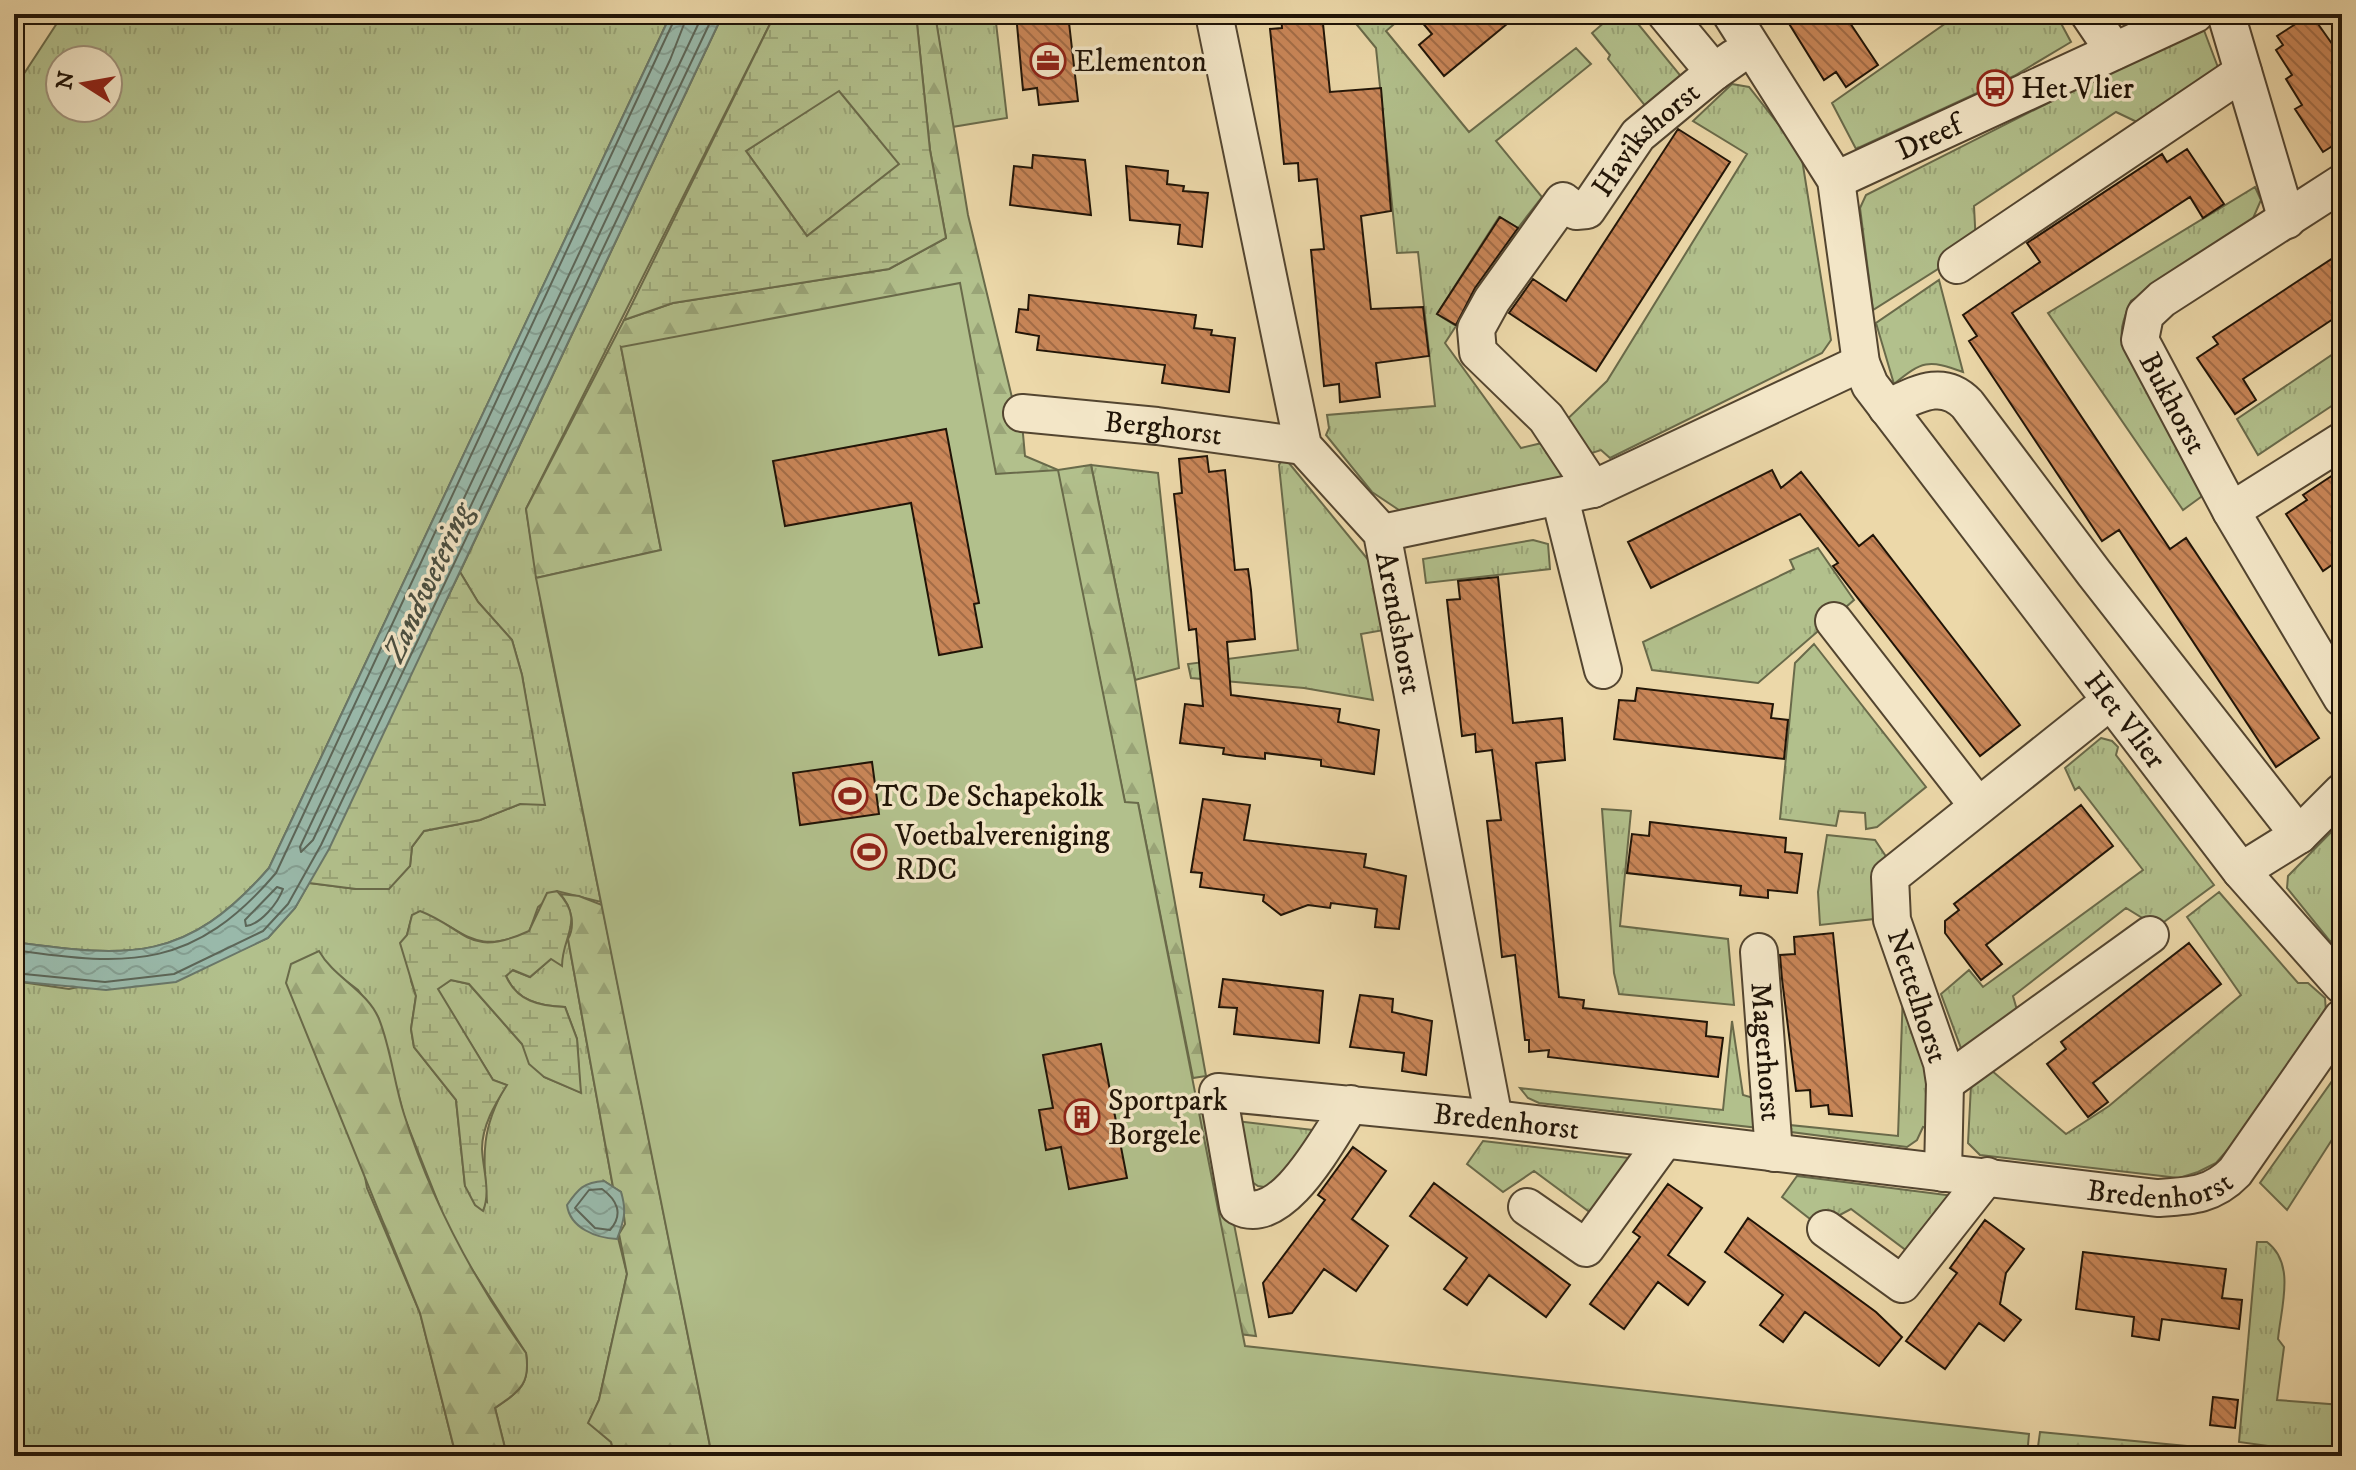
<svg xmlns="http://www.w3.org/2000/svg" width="2356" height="1470" font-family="'IM FELL DW Pica',serif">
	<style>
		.grass { fill: url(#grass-tufts); stroke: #696a4a; stroke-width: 2; fill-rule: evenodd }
		.forest { fill: url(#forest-firs); stroke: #696a4a; stroke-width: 2 }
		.wetland { fill: url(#wetland-marsh); stroke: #696a4a; stroke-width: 2; fill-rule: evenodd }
		.pitch { fill: #b2c08c; stroke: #696a4a; stroke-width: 2 }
		.water { fill: url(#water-waves); stroke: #697769; stroke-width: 2 }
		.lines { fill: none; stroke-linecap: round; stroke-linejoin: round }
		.shore { stroke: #5c6658; stroke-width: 2 }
		.building { fill: url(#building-back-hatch); stroke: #201407; stroke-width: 2 }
		.street-casing { stroke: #534530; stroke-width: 40 }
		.street { stroke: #f3e6c7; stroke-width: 36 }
		.labels { text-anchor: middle; stroke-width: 7; stroke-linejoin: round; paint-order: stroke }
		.poi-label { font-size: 30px; fill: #201407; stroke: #f3e6c7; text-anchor: start }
		.street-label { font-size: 30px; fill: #201407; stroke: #f3e6c7 }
		.water-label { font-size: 32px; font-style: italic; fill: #4a4e40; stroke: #f3e6c7 }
	</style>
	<defs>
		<pattern id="grass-tufts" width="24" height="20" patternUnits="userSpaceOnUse" patternTransform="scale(2)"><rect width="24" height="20" fill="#b2c08c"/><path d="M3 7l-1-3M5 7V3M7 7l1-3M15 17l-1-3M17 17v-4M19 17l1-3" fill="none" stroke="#99a477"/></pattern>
		<pattern id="forest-firs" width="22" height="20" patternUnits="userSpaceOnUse" patternTransform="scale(2)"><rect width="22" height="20" fill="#b2c08c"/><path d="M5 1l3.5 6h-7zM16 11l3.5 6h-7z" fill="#99a477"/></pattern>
		<pattern id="wetland-marsh" width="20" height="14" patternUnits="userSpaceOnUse" patternTransform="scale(2)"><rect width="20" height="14" fill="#b2c08c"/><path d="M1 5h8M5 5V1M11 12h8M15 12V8" fill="none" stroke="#99a477"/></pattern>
		<pattern id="water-waves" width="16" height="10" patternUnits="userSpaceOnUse" patternTransform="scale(2)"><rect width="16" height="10" fill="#99b9aa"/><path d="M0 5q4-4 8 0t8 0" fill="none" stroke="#849e91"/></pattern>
		<pattern id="building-back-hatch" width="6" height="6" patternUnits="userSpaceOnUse" patternTransform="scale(2)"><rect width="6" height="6" fill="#c98658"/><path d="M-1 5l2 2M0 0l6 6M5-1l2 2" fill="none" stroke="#a36c47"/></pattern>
	</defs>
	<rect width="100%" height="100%" fill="#ecd8a9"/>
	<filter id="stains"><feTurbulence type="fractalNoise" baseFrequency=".0025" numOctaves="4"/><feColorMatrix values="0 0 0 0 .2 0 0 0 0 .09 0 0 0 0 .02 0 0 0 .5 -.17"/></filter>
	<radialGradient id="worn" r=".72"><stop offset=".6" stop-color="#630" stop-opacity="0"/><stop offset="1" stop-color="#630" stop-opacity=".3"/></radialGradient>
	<path class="grass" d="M63,14H671L269,868C186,963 130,958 14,942V89ZM60,60H108V108H60Z
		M723,14H775L526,509L543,615L601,902L557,891L538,907L529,932C462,961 464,917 412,916L407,935L411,981L416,996L411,1029L414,1047L456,1100L465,1186L487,1202C483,1153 481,1129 506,1085L493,1080L437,989L451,980L469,984L522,1044L544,1077L580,1092L577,1039L565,1007C539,1006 517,1001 506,976L512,970L530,977L562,949L568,939L613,1187L604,1181L627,1274L599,1400L589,1423L611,1442L615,1456H507L495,1408C519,1392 531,1384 526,1353L453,1240L404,1116L378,1017L358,990L328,967L367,1188L420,1313L456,1456H14V981L69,989L232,954L268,938L295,908L309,883L356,889L410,866L412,847L424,831L480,820L520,804L529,718L522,675L512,640L478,602L460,572Z
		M935,14H995L1007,118L952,127Z
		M1348,14H1383L1386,18L1391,14H1406L1386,31L1469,132L1576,48L1591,64L1496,141L1542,197L1518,228L1499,217L1437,314L1456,326L1445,343L1521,448L1542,443L1564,477L1523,488L1399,510L1372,492L1326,435L1329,428L1327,415L1435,406L1418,252L1397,253L1376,48Z
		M1614,14H1630L1684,80L1647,108L1608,59L1610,55L1592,33Z
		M1940,14H2056L2071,42L2014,76L1856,149L1832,103L1946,23Z
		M2202,25L2219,70L2137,122L2116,112L1974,206L1976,245L1873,310L1860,208L1866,195Z
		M1732,84L1749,87L1801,153L1831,340L1822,353L1610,458L1601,450L1582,456L1559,427L1607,381L1747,154L1693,121Z
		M839,90L900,164L807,236L746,151Z
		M2255,187L2261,200L2251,223L2131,301C2123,320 2118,332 2125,351L2205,494L2183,510L2048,313Z
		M1939,280L1963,372C1928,359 1922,361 1894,384L1876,323Z
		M2342,348V399L2258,455L2237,419Z
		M1284,457L1370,562L1384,630L1361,634L1373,700L1304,688L1191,678L1188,664L1298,650L1279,465Z
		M1091,465L1158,473L1179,668L1135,680Z
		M1533,540L1548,544L1550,569L1426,583L1423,559Z
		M1818,548L1854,600L1758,683L1652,670L1643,642L1794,569L1790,560Z
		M1814,644L1926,787L1877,827L1866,829L1865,813L1839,811L1836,826L1780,819L1795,663Z
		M2101,738L2112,741L2118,747L2116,755L2214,885L2157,927L2126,908L2013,996L2019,1017L1965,1059L1941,994L1969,970L1983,987L2143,870L2079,787L2075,790L2065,768Z
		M1602,809L1631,811L1620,926L1728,939L1734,1005L1619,994L1614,973Z
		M2342,821V950L2329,940L2287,888L2288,876Z
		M1827,835L1875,840L1887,858L1873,878L1874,919L1820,925L1818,892Z
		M2219,892L2298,983H2308L2325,998L2326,1012L2231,1146L2216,1163L2198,1172L2179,1178L1980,1155L1968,1143L1971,1085L1991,1070L2066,1134L2109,1106L2241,995L2187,917Z
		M1903,991L1933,1077L1932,1129L1923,1127L1917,1140L1907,1147L1791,1132L1789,1125L1898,1136Z
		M1732,1021L1743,1095L1764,1101L1768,1129L1539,1103L1528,1098L1520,1088L1723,1110Z
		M2342,1067V1124L2287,1210L2260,1183Z
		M1236,1121L1322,1131L1277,1189L1258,1186L1246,1178Z
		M1483,1141L1638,1159L1595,1216L1534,1171L1503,1192L1467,1164Z
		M1797,1176L1954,1196L1911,1254L1851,1209L1819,1226L1782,1197Z
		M2257,1242H2267C2296,1264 2281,1307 2278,1339L2284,1347L2277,1400L2342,1405V1456L2239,1442Z"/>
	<path class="forest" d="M916,14H935L968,215L1015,410L1022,423L1025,456L1058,470L1091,465L1135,680L1206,1076L1193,1078L1138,803H1125L1095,656L621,347L661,550L536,578L526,509L624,320L673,303L889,269L946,238L930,150Z
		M560,894L579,896L602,905L712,1456H615L611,1442L588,1423L599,1400L627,1274L619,1234L625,1224L621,1192L613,1187L568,939C576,925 571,906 560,894Z
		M319,951C334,978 367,990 379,1019C391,1049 394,1083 404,1114C431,1200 473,1279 526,1353C531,1385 519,1391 495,1408L507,1456H456L420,1313L286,983L291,964Z
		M1212,1112L1256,1336L1230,1333L1190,1115Z
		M2040,1432L2239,1451L2241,1456L2037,1454Z"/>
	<path class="wetland" d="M775,14H916L930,150L946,238L889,269L673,303L624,320ZM839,91L899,164L807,236L746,151Z
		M460,572L478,602L512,640L522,675L545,805L520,804L480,820L424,831L412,847L410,866L389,889H356L309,883Z
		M557,891C586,921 562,935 562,966L551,959L530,977L513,970L506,976C517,1001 539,1006 565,1007L577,1039L581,1093L544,1077L529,1064L522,1044L469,984L451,980L438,989L493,1080L507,1085C495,1104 482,1126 482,1149C483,1170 491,1192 483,1211L475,1205L465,1186L456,1100L414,1047L411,1029L416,996L400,943L407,935L412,915L420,911C467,929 468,959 529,931L547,893Z"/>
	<path class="pitch" d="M960,283L996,474L1058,470L1125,802L1138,803L1245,1346L2029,1434L2027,1456H712L536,578L661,550L621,347Z"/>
	<path class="water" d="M671,14H723L329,849L295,908L268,938L176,982L106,990L14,981V942C130,958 186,963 269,868Z
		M604,1181L621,1192C627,1211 624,1221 617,1239C596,1238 570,1228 567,1205C578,1189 584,1182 604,1181Z"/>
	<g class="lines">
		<path class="shore" d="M688,14L670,60L300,847L301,852L313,840L703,14
			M277,887L283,889C278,903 261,924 246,926L245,920Z
			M14,950C131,967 194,969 276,873L677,14
			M14,973L105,982L174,974L263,931L288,904L321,845L714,14
			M602,1189C617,1200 624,1214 610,1230L595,1228L575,1208L589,1190Z"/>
	</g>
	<path class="building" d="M1016,14H1068L1078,101L1039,105L1037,88L1023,90Z
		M1281,14H1322L1330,92L1381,88L1391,211L1361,216L1371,309L1423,307L1429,356L1376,363L1380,397L1340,402L1339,384L1324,386L1311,250L1324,249L1317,179L1299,181L1298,163L1284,164L1270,29L1282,28Z
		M1415,14H1519L1444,76L1419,45L1432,34Z
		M1783,14H1844L1878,65L1846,87L1836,72L1824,80Z
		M2311,14L2342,58V140L2323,152L2295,109L2302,105L2286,79L2292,75L2276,50L2283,45L2277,36Z
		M1678,129L1730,162L1596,371L1509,313L1533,279L1566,301Z
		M2187,149L2224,204L2203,218L2190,197L2012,313L2170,549L2186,538L2319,738L2276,767L2119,530L2102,541L1969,341L1977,336L1963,315L2040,262L2027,243L2162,154L2167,162Z
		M1033,155L1085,160L1091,215L1010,205L1014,166L1032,168Z
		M1126,166L1168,171L1167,184L1184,186L1183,191L1208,193L1202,247L1178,244L1180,225L1130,220Z
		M1500,217L1518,228L1475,288L1456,325L1437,314Z
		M2342,252V313L2243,379L2256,400L2235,414L2197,358L2218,344L2213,337Z
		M1029,295L1196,315L1194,328L1212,330L1211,335L1235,338L1229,392L1162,383L1165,365L1037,350L1039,336L1016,332L1019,309L1028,310Z
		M946,429L979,603L974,604L982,647L939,655L911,503L785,526L773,461Z
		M1207,456L1209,472L1225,470L1235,570L1248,569L1251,590L1255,639L1227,642L1231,695L1340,709L1338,722L1379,730L1374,774L1321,766V760L1265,753V759L1236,756L1223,754L1224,748L1180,743L1185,704L1203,706L1196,629L1189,630L1174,494L1182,493L1179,459Z
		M2342,469V531L2332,538L2342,558L2323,571L2286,514L2307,500L2303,495Z
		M1772,470L1781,488L1801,472L1859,546L1873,535L2020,725L1980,756L1833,566L1838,563L1800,514L1651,588L1628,542Z
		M1498,577L1513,723L1562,718L1565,760L1536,763L1559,997L1584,1000L1583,1008L1707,1022L1706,1036L1723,1038L1718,1077L1548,1057L1549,1050L1529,1052V1040H1525L1515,955L1502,957L1487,821L1501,820L1492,750L1476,752L1475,734L1462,736L1447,600L1460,599L1458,581Z
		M1637,688L1773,704L1771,718L1788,720L1784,759L1614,739L1619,700L1635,701Z
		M872,762L879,814L800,825L793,773Z
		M1203,799L1250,805L1244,840L1366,854L1364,867L1406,876L1399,929L1375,927L1377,909L1331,903L1330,908L1308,905L1281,915L1263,901L1264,895L1200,887L1202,873L1191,872Z
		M2081,805L2113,846L1986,945L2002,964L1981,980L1945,933V921L1959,910L1954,904Z
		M1650,822L1786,838L1785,852L1802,854L1797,893L1768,890V898L1740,895L1741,886L1627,873L1632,834L1649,836Z
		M1833,933L1836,962L1852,1116L1829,1114L1828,1105L1811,1107L1810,1090L1796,1091L1782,979L1780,955L1795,954L1794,937Z
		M2189,943L2221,984L2093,1083L2108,1102L2088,1117L2047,1064L2066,1049L2061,1042Z
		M1223,979L1323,991L1319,1043L1234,1034L1237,1008L1219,1007Z
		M1360,995L1393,999L1392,1012L1432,1021L1426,1075L1402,1071L1404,1053L1350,1047Z
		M1101,1044L1127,1178L1069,1189L1061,1147L1046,1150L1039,1110L1053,1108L1043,1055Z
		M1353,1147L1386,1171L1352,1219L1388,1246L1356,1291L1324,1269L1292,1313L1269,1317L1263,1283L1325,1200L1318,1195Z
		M1434,1183L1570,1285L1546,1317L1489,1275L1467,1305L1444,1289L1467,1258L1410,1216Z
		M1668,1184L1702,1208L1668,1255L1705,1282L1688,1305L1658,1282L1624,1329L1590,1304L1640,1237L1633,1232Z
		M1748,1218L1876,1312L1902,1337L1879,1366L1805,1312L1783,1342L1760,1325L1783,1295L1725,1252Z
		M1985,1220L2024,1249L2006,1273L2000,1304L2021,1320L2004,1341L1979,1323L1945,1369L1906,1341L1957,1273L1950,1268Z
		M2083,1252L2226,1269L2222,1298L2242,1300L2239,1329L2162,1319L2159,1340L2132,1336L2134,1317L2076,1309Z
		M2213,1397L2238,1400L2235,1428L2210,1425Z"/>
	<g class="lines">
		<defs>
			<g id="street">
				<path id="s1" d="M1214,14L1303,446L1382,533L1494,1119"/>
				<path d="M1666,14L1714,72L1734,58"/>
				<path id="s2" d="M1731,14L1836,180L1861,363L1870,385L2241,871L2342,985"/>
				<path d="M2089,14L2114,51"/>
				<path d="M2226,14L2287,220"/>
				<path id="s3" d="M1836,180L2195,14"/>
				<path id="s4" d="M2342,183L2162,299L2145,315L2140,340L2231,511L2342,698"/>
				<path d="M1957,265L2243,72"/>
				<path d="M1887,408C1916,395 1942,378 1967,404L2094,573L2299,835"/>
				<path id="s5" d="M1022,413L1157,426L1303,446"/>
				<path id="s6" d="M1593,489L1546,418L1478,352L1476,329L1492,300L1563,201L1576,211L1587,210L1638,135L1714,72"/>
				<path d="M1560,498L1603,670"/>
				<path d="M2231,511L2342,441"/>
				<path d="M1382,533L1593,489L1861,363"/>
				<path d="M1834,621L1978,806"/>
				<path d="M2241,871L2299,835L2342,792"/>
				<path id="s7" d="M1759,952L1774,1153"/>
				<path d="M1945,1083L2150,935"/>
				<path id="s8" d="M1351,1104C1330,1134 1283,1230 1238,1206L1218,1092L1494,1119L2157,1198C2189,1196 2212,1196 2235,1172L2342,1018"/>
				<path d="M1943,1173L1945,1083L1942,1063L1892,920L1890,877L2109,702"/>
				<path d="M1527,1207L1586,1248L1663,1142"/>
				<path d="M1826,1229L1902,1284L1987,1176"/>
			</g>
		</defs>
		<use href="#street" class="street-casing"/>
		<use href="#street" class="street"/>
	</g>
	<defs>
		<symbol id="office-ring" viewBox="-11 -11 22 22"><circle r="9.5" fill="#f3e6c7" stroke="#8f2418" stroke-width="1.5"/><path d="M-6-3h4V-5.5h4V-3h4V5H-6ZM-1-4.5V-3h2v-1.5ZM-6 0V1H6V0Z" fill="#8f2418"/></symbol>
		<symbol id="bus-ring" viewBox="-11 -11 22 22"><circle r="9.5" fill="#f3e6c7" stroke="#8f2418" stroke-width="1.5"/><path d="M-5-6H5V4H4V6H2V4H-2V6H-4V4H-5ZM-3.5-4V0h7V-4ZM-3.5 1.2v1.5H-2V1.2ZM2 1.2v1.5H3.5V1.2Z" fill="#8f2418"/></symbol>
		<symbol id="stadium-ring" viewBox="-11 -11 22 22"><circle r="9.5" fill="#f3e6c7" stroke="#8f2418" stroke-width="1.5"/><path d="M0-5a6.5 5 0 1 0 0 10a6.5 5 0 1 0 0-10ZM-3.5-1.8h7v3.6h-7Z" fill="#8f2418"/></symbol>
		<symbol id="building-ring" viewBox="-11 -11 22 22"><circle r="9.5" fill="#f3e6c7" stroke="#8f2418" stroke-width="1.5"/><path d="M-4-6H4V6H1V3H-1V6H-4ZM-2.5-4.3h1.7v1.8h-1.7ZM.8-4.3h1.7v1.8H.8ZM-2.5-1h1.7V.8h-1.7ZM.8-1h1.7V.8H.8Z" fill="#8f2418"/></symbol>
	</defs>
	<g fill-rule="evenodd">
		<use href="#office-ring" x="1028" y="41" width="40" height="40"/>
		<use href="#bus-ring" x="1975" y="68" width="40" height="40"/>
		<use href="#stadium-ring" x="830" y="776" width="40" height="40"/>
		<use href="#stadium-ring" x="849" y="832" width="40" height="40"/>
		<use href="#building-ring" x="1062" y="1097" width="40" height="40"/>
	</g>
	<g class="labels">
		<g class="poi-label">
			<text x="1074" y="71">Elementon</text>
			<text x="2021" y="98">Het Vlier</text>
			<text x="876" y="806">TC De Schapekolk</text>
			<text x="895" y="845">Voetbalvereniging<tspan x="895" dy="34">RDC</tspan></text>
			<text x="1108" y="1110">Sportpark<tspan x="1108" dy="34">Borgele</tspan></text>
		</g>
		<g class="street-label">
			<text dy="10" stroke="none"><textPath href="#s3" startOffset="102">Dreef</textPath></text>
			<text dy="10" stroke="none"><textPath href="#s6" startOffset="478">Havikshorst</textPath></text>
			<text dy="10" stroke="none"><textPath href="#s4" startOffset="334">Bukhorst</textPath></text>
			<text dy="10" stroke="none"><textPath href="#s5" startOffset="142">Berghorst</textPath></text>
			<text dy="10" stroke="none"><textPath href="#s1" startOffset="650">Arendshorst</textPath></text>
			<text dy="10" stroke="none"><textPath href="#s2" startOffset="826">Het Vlier</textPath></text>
			<text transform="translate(1918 996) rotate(72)" y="10">Nettelhorst</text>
			<text dy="10" stroke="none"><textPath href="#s7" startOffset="100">Magerhorst</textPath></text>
			<text dy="10" stroke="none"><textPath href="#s8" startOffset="570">Bredenhorst</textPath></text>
			<text dy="10" stroke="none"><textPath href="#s8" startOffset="1228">Bredenhorst</textPath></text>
		</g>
		<g class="water-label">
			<text transform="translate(427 582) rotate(-65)" y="11">Zandwetering</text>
		</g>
	</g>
	<rect width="2356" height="1470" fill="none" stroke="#ecd8a9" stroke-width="48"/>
	<rect x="16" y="16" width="2324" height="1438" fill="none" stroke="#201407" stroke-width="4"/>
	<rect x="24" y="24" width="2308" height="1422" fill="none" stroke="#201407" stroke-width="2"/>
	<g transform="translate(84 84) rotate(281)"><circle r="38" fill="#f3e6c7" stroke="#9f927a" stroke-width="2"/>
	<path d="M0-6L14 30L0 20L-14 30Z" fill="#8f2418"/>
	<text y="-12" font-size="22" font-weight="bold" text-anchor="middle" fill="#201407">N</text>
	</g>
	<rect width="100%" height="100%" filter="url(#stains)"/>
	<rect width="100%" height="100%" fill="url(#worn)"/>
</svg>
